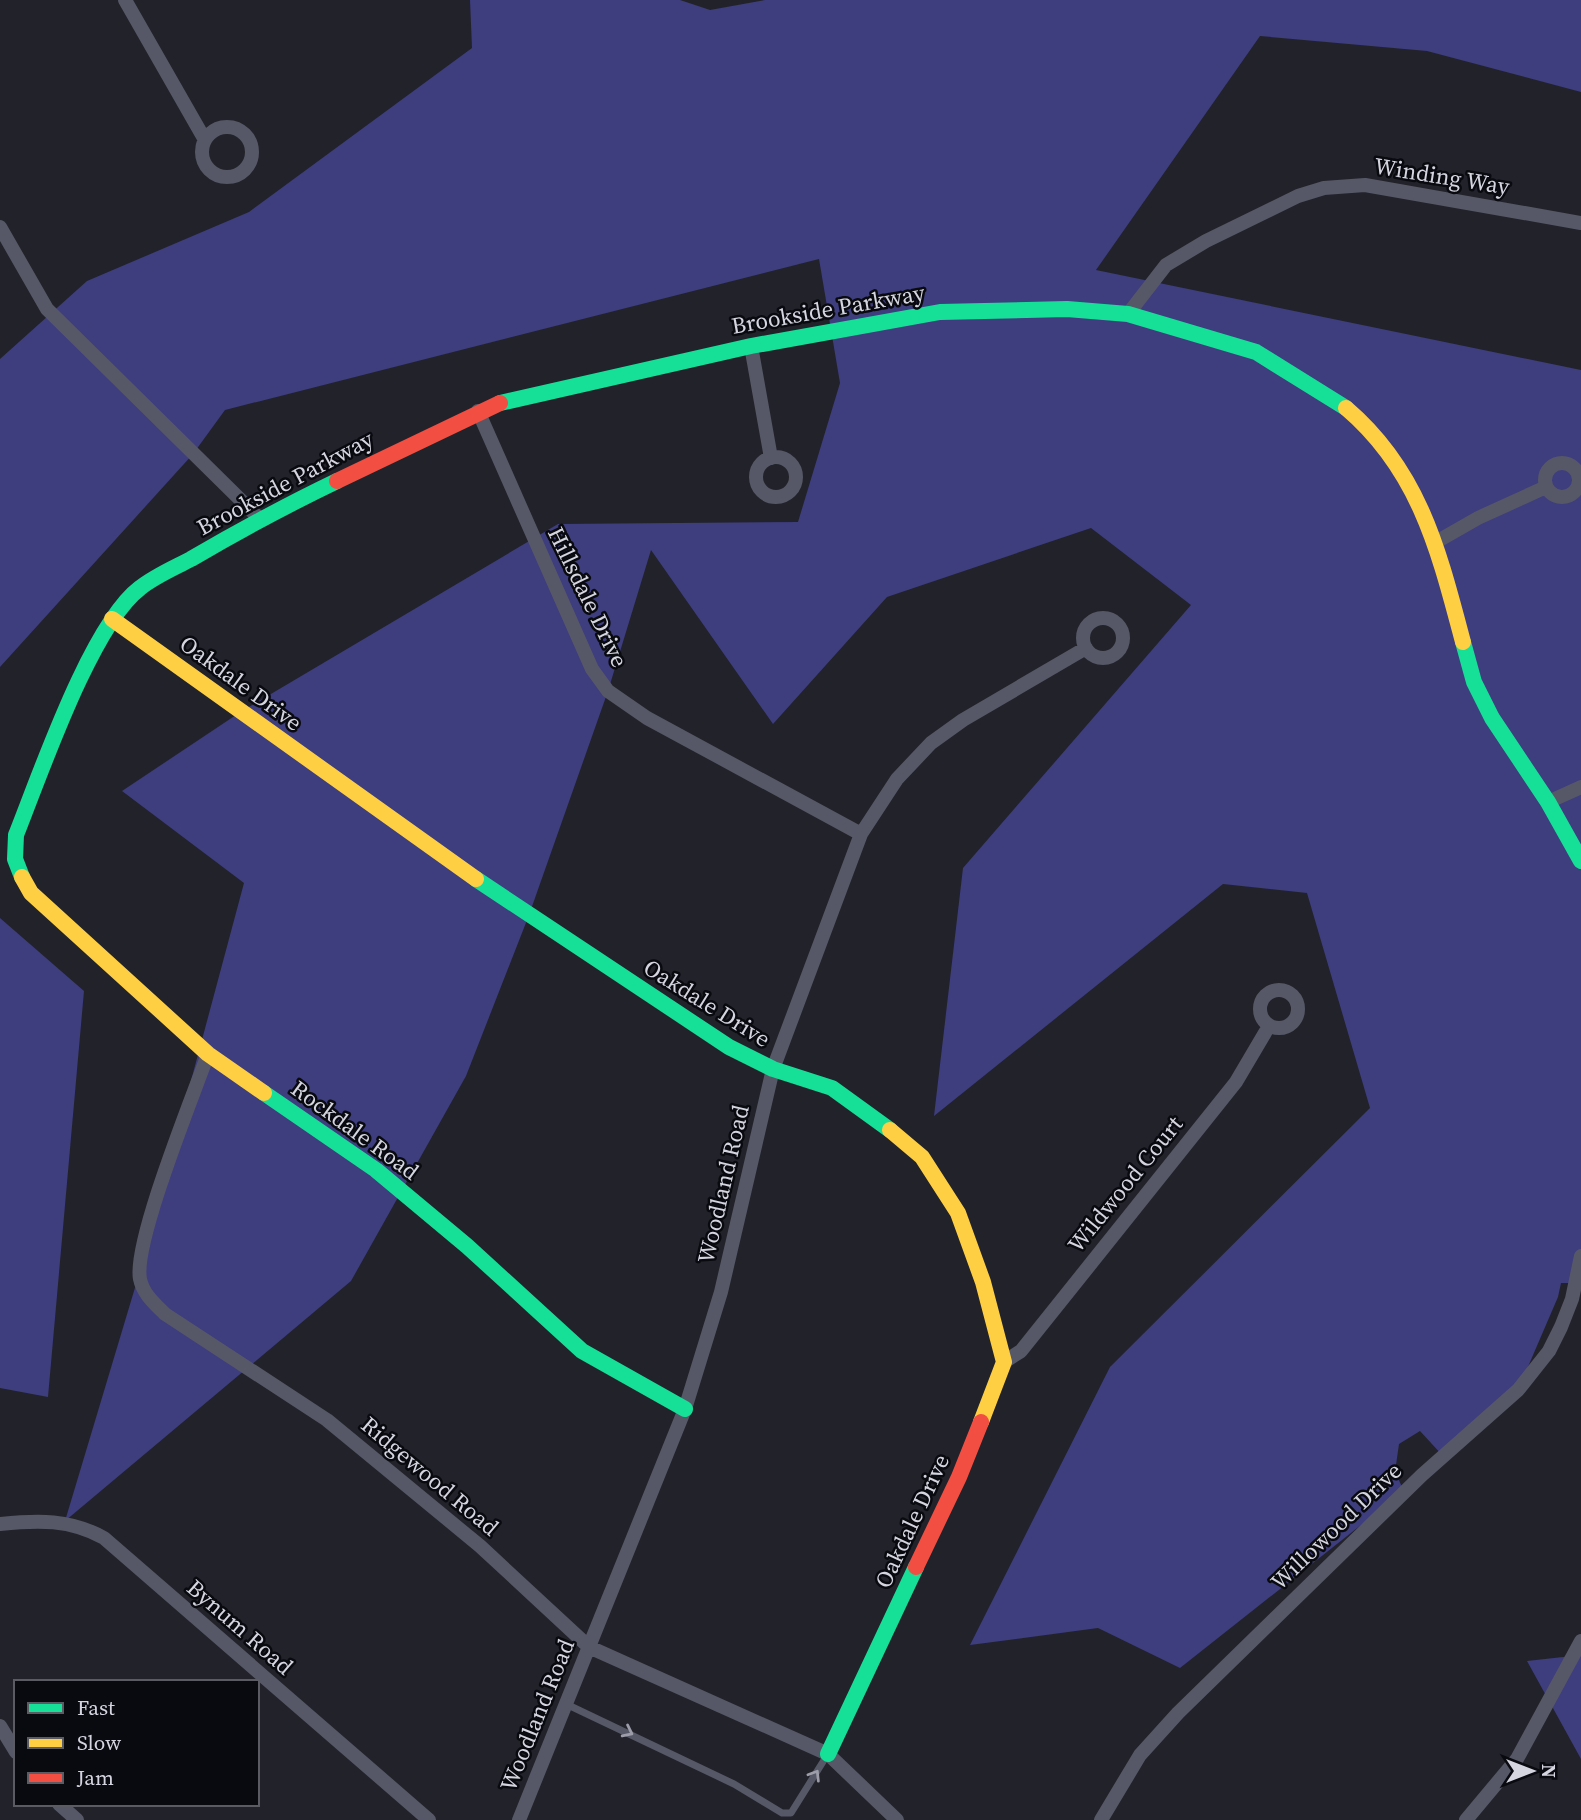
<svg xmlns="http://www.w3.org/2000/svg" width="1581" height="1820" font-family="'Source Serif 4',serif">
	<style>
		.forest { fill: #3e3d7e }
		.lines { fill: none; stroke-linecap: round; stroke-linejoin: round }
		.lane { stroke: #575867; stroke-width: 7 }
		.street { stroke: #575867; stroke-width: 14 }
		.fast { stroke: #16e098; stroke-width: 16 }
		.slow { stroke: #ffcf43; stroke-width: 16 }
		.jam { stroke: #f24e42; stroke-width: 16 }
		.oneway { stroke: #9c9da9 }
		.labels { text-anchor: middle; stroke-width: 5; stroke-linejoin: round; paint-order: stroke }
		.street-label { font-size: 23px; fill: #d4d5df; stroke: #090a10 }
	</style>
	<rect width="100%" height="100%" fill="#22222a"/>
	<path class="forest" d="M470,0H680L710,10L765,0H1581V92L1427,51L1260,36L1096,270L1581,370V1283H1561L1558,1297L1518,1390L1443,1456L1420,1431L1399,1444L1395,1472L1404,1491L1180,1668L1098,1628L970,1645L1110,1367L1370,1108L1307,893L1223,884L934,1116L963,868L1191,605L1091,528L887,597L773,724L651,550L608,691L529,915L466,1076L351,1281L65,1521L140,1271L244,883L122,791L242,711L558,524L798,522L840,383L819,259L225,410L193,454L0,667V359L87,281L249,212L472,48Z
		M0,918L84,991L48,1397L0,1388Z
		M1581,1655V1759L1527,1661Z"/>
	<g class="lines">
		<path class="lane" d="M566,1704L734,1784L782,1813H791L826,1757"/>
		<path class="street" d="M125,0L205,140
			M202 152a25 25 0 1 1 50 0a25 25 0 1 1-50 0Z
			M0,227L47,309L260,519
			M1128,314L1166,265L1206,241L1298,196L1324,188L1365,185L1581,223
			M751,346L771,458
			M478,411L592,669L608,691L647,718L861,834
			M756 477a20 20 0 1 1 40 0a20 20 0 1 1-40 0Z
			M1545 480a17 17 0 1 1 34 0a17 17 0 1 1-34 0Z
			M1436,542L1478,518L1546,487
			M1083 638a20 20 0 1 1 40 0a20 20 0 1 1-40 0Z
			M1548,802L1581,787
			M1260 1009a19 19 0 1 1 38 0a19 19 0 1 1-38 0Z
			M208,1054C193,1096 133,1243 140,1279C143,1294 155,1304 165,1314L327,1420L480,1546L589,1647L828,1754L897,1820
			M1004,1362L1021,1351L1236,1082L1269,1026
			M0,1524C38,1520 70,1519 104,1538L429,1820
			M0,1726L16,1752
			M59,1804L77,1820
			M519,1820L685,1409L721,1292L773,1069L861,834L897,779L931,743L963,720L1086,648
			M1101,1820L1140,1755L1178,1713L1422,1475L1518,1390L1549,1351L1561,1327L1572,1299L1581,1256
			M1466,1820L1517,1759L1581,1641"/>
		<path class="fast" d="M500,403L751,346L940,312L1067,309L1128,314L1256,352L1346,408
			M1463,642L1474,682L1492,718L1548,802L1581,861
			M22,877L15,859L16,835C40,775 91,625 140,588C155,576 174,568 191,559C239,531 287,505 337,481
			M476,879L729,1047L773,1069L832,1088L890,1130
			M264,1093L376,1170L467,1246L582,1351L685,1409
			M828,1754L916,1567"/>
		<path class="slow" d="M1346,408C1420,471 1439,552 1463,642
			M112,619L476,879
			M22,877L31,893L208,1054L264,1093
			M890,1130L922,1157L958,1213L983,1282L1004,1362L981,1422"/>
		<path class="jam" d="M337,481L500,403
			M916,1567L959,1477L981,1422"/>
	</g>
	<defs><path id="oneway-chevron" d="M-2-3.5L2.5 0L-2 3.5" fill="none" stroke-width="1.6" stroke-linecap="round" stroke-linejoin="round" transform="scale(1.75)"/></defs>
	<g class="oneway">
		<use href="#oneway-chevron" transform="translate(628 1732) rotate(26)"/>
		<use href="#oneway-chevron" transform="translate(815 1775) rotate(-58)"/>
	</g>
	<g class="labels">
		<g class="street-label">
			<text transform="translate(1442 176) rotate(9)" y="8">Winding Way</text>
			<text transform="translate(828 309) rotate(-10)" y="8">Brookside Parkway</text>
			<text transform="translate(285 483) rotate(-28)" y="8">Brookside Parkway</text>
			<text transform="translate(588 597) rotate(64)" y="8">Hillsdale Drive</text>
			<text transform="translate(241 683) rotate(36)" y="8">Oakdale Drive</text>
			<text transform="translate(707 1003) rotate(32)" y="8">Oakdale Drive</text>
			<text transform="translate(355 1130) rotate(36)" y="8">Rockdale Road</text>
			<text transform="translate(723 1184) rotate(-77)" y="8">Woodland Road</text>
			<text transform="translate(1125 1184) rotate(-51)" y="8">Wildwood Court</text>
			<text transform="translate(430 1476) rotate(40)" y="8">Ridgewood Road</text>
			<text transform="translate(912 1521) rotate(-65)" y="8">Oakdale Drive</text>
			<text transform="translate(1336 1526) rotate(-44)" y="8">Willowood Drive</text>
			<text transform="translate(240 1627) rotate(41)" y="8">Bynum Road</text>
			<text transform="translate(537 1715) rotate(-68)" y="8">Woodland Road</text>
		</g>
	</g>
	<rect x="14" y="1680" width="245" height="126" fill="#090a10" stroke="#5a5b63" stroke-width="2"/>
	<rect x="28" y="1703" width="35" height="10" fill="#16e098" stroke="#5a5b63" stroke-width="2"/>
	<text x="77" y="1715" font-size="21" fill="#d4d5df">Fast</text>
	<rect x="28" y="1738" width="35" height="10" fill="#ffcf43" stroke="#5a5b63" stroke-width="2"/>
	<text x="77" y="1750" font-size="21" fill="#d4d5df">Slow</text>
	<rect x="28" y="1773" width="35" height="10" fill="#f24e42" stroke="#5a5b63" stroke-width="2"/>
	<text x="77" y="1785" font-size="21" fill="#d4d5df">Jam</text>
	<g transform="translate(1532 1771) rotate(90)" stroke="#090a10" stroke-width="5" paint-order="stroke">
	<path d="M0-5L12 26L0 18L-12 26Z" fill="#d4d5df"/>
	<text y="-10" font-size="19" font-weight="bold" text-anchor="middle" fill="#d4d5df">N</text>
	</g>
</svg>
